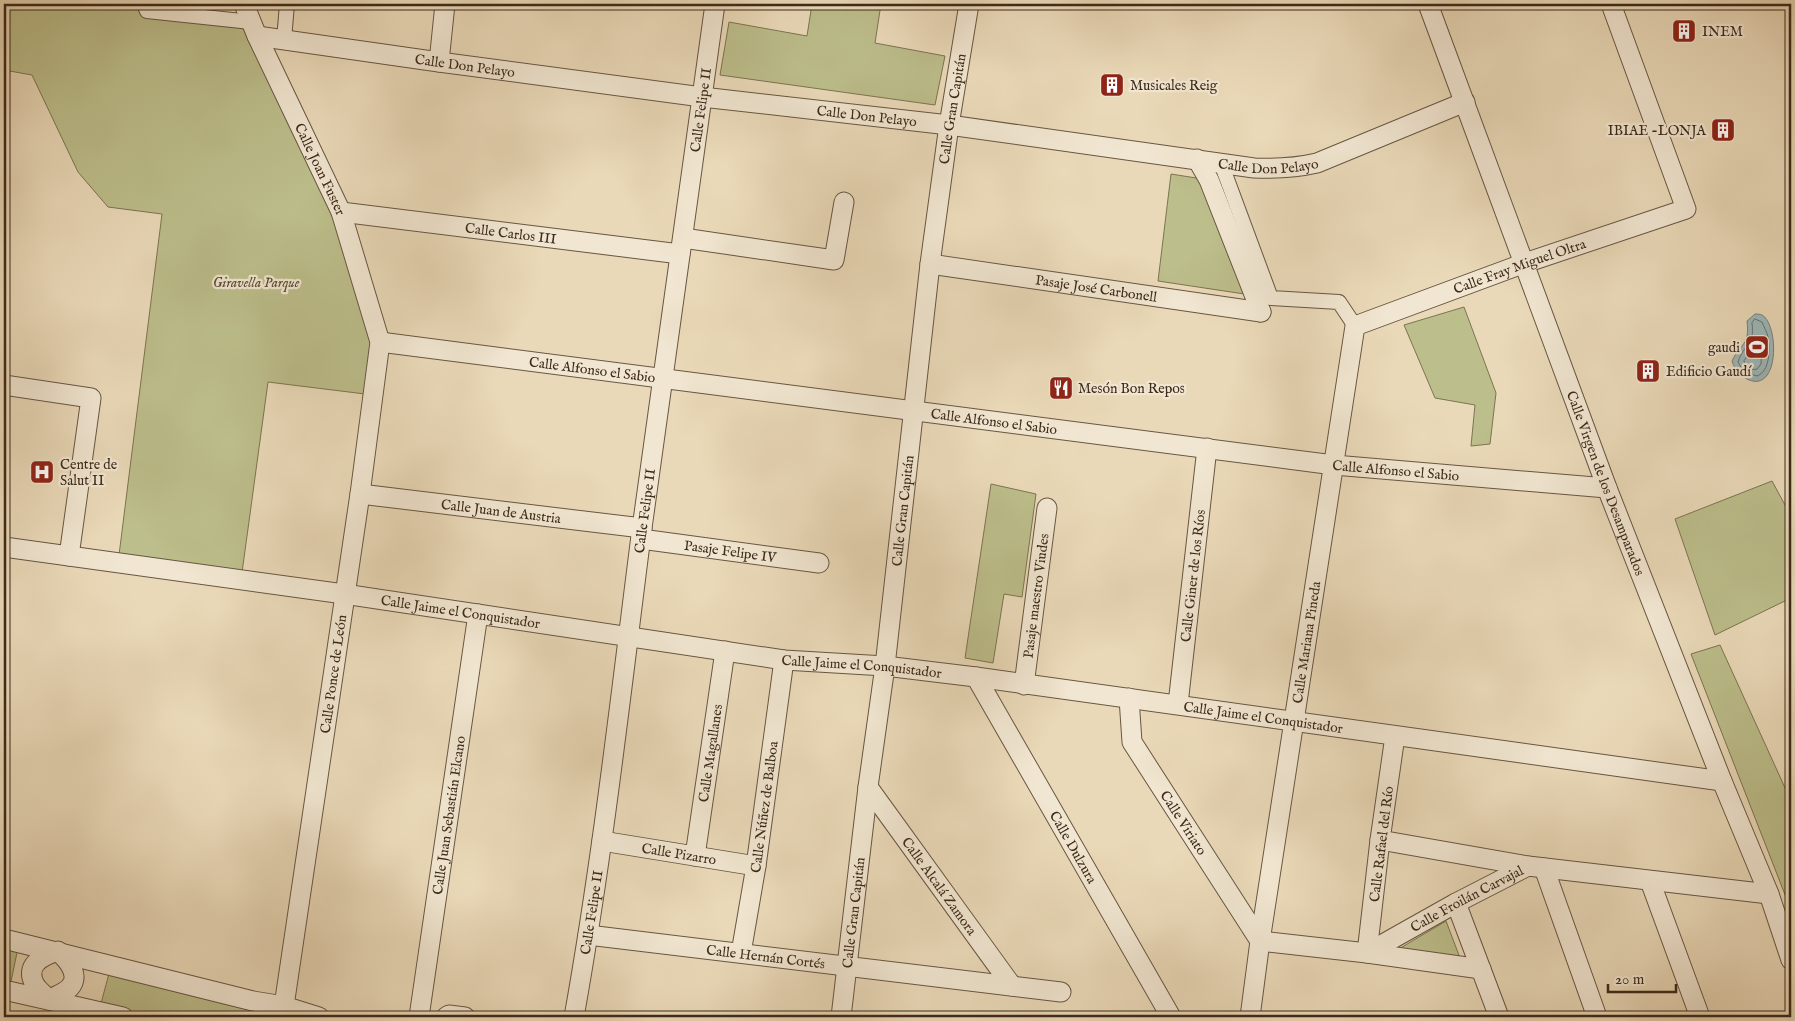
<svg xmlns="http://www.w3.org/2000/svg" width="1795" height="1021" font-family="'IM FELL English',serif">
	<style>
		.green { fill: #bcbe8b; stroke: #7c7452 }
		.water { fill: #9cb7b9; stroke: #767f79 }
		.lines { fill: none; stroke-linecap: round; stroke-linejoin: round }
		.shore { stroke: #6c706a; stroke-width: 1 }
		.pedestrian-casing { stroke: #685642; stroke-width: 16 }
		.minor-casing { stroke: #685642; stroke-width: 21 }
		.pedestrian { stroke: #f1e6d1; stroke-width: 14 }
		.minor { stroke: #f1e6d1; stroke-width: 19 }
		.labels { text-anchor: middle; stroke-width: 4.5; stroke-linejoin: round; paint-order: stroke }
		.poi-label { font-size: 14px; fill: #3d2a1a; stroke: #f1e6d1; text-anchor: start }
		.street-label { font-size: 14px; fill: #3d2a1a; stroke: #f1e6d1 }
		.park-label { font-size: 14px; font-style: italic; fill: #564831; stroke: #f1e6d1 }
	</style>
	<rect width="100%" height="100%" fill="#ead9b8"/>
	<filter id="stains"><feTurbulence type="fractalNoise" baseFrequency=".004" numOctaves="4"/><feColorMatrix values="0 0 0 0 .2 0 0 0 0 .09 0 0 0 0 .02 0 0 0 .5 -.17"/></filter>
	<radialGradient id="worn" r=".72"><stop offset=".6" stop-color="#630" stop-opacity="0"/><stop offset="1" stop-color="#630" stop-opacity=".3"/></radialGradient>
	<path class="green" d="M4,4H144L251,22L341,212L380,342L373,395L268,382L241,580L118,563L162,214L108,207L78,172L32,75L4,70Z
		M812,4H881L875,43L945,56L935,105L720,75L729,22L807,36Z
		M1171,174L1209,180L1251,295L1158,281Z
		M1464,307L1496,393L1490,444L1471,446L1475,405L1435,398L1404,325Z
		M1772,481L1791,516V598L1715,635L1675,519Z
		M991,484L1036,494L1022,597L1004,594L993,663L965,658Z
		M1720,645L1791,801V910L1691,654Z
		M1446,921L1460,958L1397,950Z
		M4,939L19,943L9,991L4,990Z
		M111,966L253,1001L250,1017H123L99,1011Z"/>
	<path class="water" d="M1755,314C1757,314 1760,314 1762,315C1779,324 1780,395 1747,379C1739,375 1735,370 1732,361C1741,342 1750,346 1747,321Z"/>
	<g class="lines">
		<path class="shore" d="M1755,319L1762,322C1764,327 1767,332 1768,337C1770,350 1770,371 1757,376L1744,372L1738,362C1744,343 1755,347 1752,323Z
			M1759,342L1762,344L1761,364L1757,369C1751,371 1746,367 1744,361Z"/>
		<defs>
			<path id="pedestrian" d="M144,4L147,11L251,22
				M284,40L287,4
				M1221,163L1271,298L1339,302L1355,326"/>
			<g id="minor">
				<path id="s1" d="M244,4L257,36L341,212L380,342L360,494L284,1006"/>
				<path id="s2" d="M1428,4L1607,488L1722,781L1769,894L1791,960"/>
				<path id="s3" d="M257,36L439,62L702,97L949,125L1254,168C1276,169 1295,168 1317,163L1465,102"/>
				<path d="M439,62L445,4"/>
				<path d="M1197,159L1209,180L1261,312"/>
				<path id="s4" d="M341,212L680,254"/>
				<path d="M683,238L834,260L844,202"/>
				<path id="s5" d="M930,264L1261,312"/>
				<path id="s6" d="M380,342L1334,465L1607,488"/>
				<path d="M4,385L91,398L69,556"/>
				<path id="s7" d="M360,494L642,528"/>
				<path id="s8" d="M641,539L819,563"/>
				<path id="s9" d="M4,547L344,594L784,660L885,666L976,677L1722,781"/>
				<path id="s10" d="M976,677L1171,1017"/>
				<path id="s11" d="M1024,685L1047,508"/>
				<path id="s12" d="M1129,698L1132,742L1260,941L1367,953L1456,903L1528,866L1769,894"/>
				<path id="s13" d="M1178,704L1207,448"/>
				<path d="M1395,736L1380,840L1367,953L1481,969"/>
				<path id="s14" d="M868,787L1012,986"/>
				<path d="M1380,840L1528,866"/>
				<path id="s15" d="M602,841L756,866"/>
				<path id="s16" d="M695,856L725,651"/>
				<path d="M1544,868L1597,1017"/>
				<path d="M1650,881L1700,1017"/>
				<path d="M1456,903L1499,1017"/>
				<path id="s17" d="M588,935L1061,992"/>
				<path d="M4,939L253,1001L284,1006L319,1017"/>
				<path d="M58,951C70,962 84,980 64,992C59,995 54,997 49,1000C45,995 39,991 35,985C24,965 42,956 58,951Z"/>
				<path id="s18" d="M741,953L756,866L784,660"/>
				<path d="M4,990L123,1017"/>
				<path id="s19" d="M419,1017L478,614"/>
				<path d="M446,1017L449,1015L465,1017"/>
				<path id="s20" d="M574,1017C603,855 621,692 642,528C666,353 691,179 715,4"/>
				<path id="s21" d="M841,1017L868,787L885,666L930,264L949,125L969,4"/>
				<path id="s22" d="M1250,1017L1260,941L1355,326L1525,263L1686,209L1611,4"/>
			</g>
		</defs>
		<use href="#pedestrian" class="pedestrian-casing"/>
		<use href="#minor" class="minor-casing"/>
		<use href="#pedestrian" class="pedestrian"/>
		<use href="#minor" class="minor"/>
	</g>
	<defs>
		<symbol id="building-square" viewBox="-11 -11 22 22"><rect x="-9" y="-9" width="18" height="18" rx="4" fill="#8f2418" stroke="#f1e6d1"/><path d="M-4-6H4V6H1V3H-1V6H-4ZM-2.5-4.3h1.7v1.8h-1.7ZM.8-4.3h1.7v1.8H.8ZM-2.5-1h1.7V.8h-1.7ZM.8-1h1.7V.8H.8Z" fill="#fff"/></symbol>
		<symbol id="stadium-square" viewBox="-11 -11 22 22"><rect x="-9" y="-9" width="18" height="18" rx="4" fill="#8f2418" stroke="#f1e6d1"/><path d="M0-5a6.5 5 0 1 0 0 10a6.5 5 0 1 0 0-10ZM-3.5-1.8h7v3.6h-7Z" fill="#fff"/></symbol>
		<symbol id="restaurant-square" viewBox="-11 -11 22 22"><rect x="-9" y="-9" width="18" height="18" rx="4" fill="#8f2418" stroke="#f1e6d1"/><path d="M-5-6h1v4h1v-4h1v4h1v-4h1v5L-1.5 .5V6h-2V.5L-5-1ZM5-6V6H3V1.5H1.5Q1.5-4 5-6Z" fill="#fff"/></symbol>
		<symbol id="hospital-square" viewBox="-11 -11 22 22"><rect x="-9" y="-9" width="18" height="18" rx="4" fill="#8f2418" stroke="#f1e6d1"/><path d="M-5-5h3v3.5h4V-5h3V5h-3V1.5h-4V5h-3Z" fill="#fff"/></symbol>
	</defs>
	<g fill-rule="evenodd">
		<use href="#building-square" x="1670" y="17" width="28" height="28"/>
		<use href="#building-square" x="1098" y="71" width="28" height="28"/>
		<use href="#building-square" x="1709" y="116" width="28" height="28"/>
		<use href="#stadium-square" x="1743" y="333" width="28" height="28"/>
		<use href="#building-square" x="1634" y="357" width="28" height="28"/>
		<use href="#restaurant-square" x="1047" y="374" width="28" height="28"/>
		<use href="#hospital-square" x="28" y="458" width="28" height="28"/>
	</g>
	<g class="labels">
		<g class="poi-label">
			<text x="1702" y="36">INEM</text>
			<text x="1130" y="90">Musicales Reig</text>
			<text x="1706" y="135" text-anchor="end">IBIAE -LONJA</text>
			<text x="1740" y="352" text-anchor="end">gaudi</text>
			<text x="1666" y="376">Edificio Gaudí</text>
			<text x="1078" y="393">Mesón Bon Repos</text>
			<text x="60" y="469">Centre de<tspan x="60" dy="16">Salut II</tspan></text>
		</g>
		<g class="street-label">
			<text dy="5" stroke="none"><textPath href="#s3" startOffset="210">Calle Don Pelayo</textPath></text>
			<text dy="5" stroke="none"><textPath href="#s21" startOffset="915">Calle Gran Capitán</textPath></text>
			<text dy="5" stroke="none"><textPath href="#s20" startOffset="916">Calle Felipe II</textPath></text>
			<text dy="5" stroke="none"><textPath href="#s3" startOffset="615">Calle Don Pelayo</textPath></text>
			<text dy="5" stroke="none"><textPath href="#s3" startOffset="1020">Calle Don Pelayo</textPath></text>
			<text dy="5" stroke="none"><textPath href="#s1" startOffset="182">Calle Joan Fuster</textPath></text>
			<text dy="5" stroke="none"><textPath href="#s4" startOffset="171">Calle Carlos III</textPath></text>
			<text dy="5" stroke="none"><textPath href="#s22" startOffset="874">Calle Fray Miguel Oltra</textPath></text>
			<text dy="5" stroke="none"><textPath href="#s5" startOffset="168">Pasaje José Carbonell</textPath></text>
			<text dy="5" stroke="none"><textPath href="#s6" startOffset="214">Calle Alfonso el Sabio</textPath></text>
			<text dy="5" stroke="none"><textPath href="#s6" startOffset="619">Calle Alfonso el Sabio</textPath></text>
			<text dy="5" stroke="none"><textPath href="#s6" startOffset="1024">Calle Alfonso el Sabio</textPath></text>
			<text dy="5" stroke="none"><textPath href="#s2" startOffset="511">Calle Virgen de los Desamparados</textPath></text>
			<text dy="5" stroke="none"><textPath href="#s21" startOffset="510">Calle Gran Capitán</textPath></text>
			<text dy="5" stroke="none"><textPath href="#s7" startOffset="142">Calle Juan de Austria</textPath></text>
			<text dy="5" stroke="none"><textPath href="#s20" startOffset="511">Calle Felipe II</textPath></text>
			<text dy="5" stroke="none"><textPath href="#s8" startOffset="90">Pasaje Felipe IV</textPath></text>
			<text dy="5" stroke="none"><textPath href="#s13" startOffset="129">Calle Giner de los Ríos</textPath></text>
			<text dy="5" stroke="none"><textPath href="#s11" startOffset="90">Pasaje maestro Viudes</textPath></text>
			<text dy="5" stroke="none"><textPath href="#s9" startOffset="461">Calle Jaime el Conquistador</textPath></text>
			<text dy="5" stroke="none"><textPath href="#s22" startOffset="379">Calle Mariana Pineda</textPath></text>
			<text dy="5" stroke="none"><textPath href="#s9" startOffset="866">Calle Jaime el Conquistador</textPath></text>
			<text transform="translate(333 674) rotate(-82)" y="5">Calle Ponce de León</text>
			<text dy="5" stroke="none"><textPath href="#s9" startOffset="1271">Calle Jaime el Conquistador</textPath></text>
			<text dy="5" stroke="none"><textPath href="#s16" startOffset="104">Calle Magallanes</textPath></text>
			<text dy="5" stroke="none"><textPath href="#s18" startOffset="148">Calle Núñez de Balboa</textPath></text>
			<text dy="5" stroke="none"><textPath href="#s19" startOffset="204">Calle Juan Sebastián Elcano</textPath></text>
			<text dy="5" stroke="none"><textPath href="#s12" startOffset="140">Calle Viriato</textPath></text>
			<text transform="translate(1381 844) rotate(-83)" y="5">Calle Rafael del Río</text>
			<text dy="5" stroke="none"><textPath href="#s10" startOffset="196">Calle Dulzura</textPath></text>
			<text dy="5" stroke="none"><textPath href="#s15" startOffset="78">Calle Pizarro</textPath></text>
			<text dy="5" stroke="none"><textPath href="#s14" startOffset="122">Calle Alcalá Zamora</textPath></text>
			<text dy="5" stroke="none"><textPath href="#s12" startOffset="502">Calle Froilán Carvajal</textPath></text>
			<text dy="5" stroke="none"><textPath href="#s20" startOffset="106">Calle Felipe II</textPath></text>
			<text dy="5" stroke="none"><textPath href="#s21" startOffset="105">Calle Gran Capitán</textPath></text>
			<text dy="5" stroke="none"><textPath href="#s17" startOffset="179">Calle Hernán Cortés</textPath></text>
		</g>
		<g class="park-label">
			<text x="256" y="287">Giravella Parque</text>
		</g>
	</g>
	<rect width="1795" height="1021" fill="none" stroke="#ead9b8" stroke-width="20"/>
	<rect x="5" y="5" width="1785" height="1011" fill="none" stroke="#3d2a1a" stroke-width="2.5"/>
	<rect x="10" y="10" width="1775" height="1001" fill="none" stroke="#3d2a1a"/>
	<path d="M1608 984v8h68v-8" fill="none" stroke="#3d2a1a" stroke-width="2.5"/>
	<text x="1615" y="984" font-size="15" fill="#3d2a1a" stroke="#f1e6d1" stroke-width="4" paint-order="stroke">20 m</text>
	<rect width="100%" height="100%" filter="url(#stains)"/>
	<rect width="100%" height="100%" fill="url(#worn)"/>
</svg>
